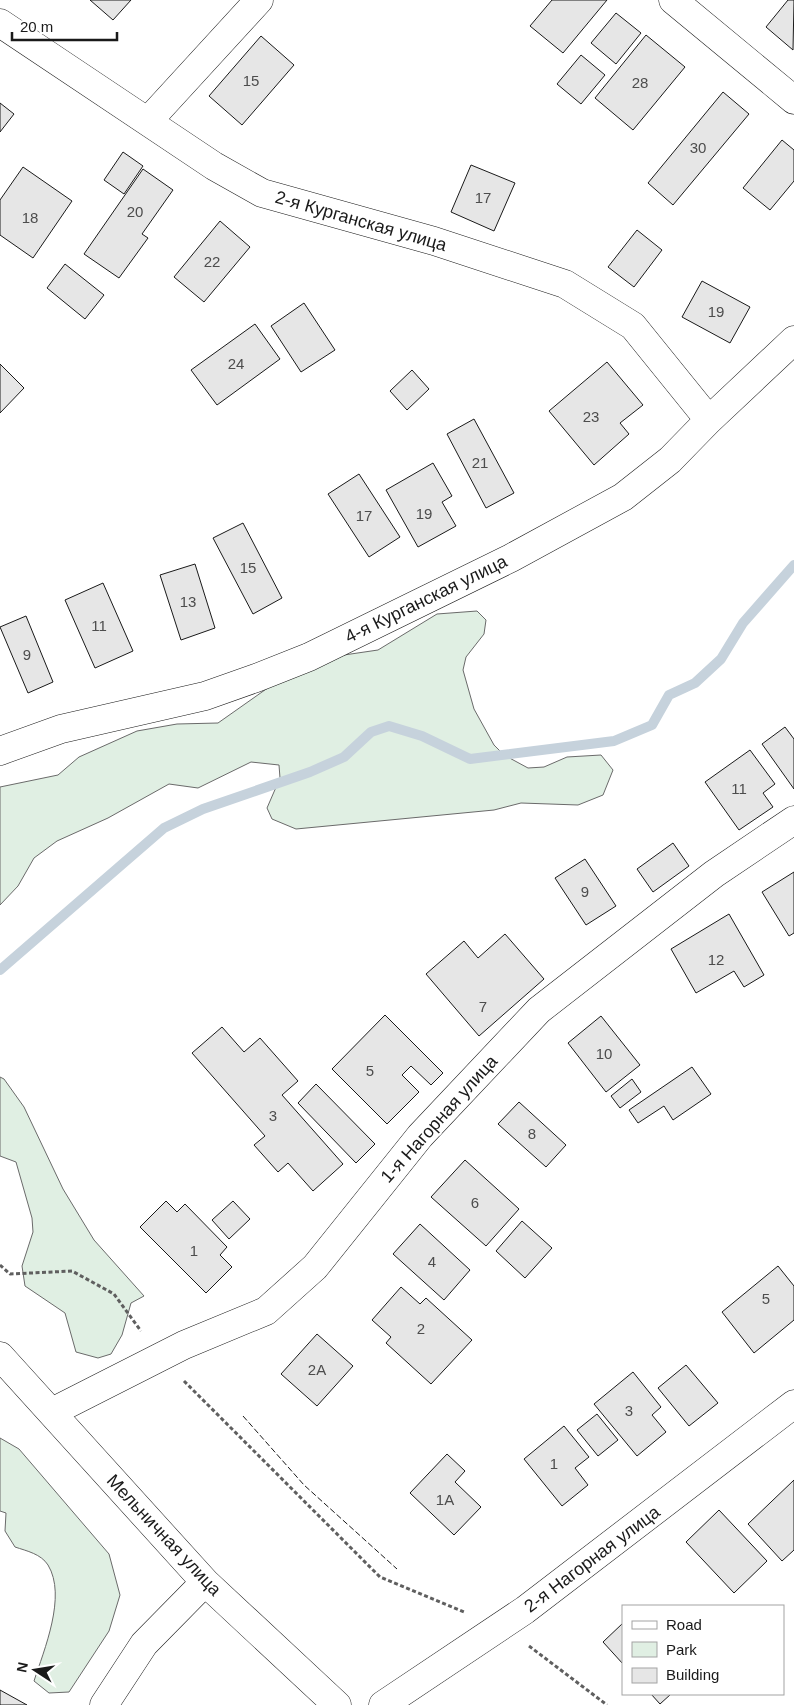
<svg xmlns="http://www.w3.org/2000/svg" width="794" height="1705" font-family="Helvetica,sans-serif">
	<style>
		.green { fill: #e0efe3; stroke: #6a6a6a }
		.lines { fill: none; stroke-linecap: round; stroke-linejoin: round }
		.stream { stroke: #c6d2dc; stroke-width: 10 }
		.building { fill: #e6e6e6; stroke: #1a1a1a }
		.minor-casing { stroke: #1a1a1a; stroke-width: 29 }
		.primary-casing { stroke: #1a1a1a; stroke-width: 29 }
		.path { stroke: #5f5f5f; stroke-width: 3; stroke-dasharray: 4 2.5; stroke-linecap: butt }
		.minor { stroke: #fff; stroke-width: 28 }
		.primary { stroke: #fff; stroke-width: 28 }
		.fence { stroke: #1a1a1a; stroke-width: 1; stroke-dasharray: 6 2.5; stroke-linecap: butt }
		.labels { text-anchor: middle; stroke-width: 4; stroke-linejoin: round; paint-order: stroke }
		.number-label { font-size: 15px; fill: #4d4d4d }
		.street-label { font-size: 18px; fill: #1a1a1a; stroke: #fff }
	</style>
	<rect width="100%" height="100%" fill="#fff"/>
	<path class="green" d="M477,611L486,620L484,634L466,657L463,670L474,709L494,745L504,755L528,768L544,767L567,757L601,755L613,770L603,795L578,805L521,803L494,810L296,829L272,819L267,808L280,778L279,765L251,762L198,788L169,784L108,818L57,841L34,858L18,886L0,905V787L58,775L79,757L137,731L177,724L218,723L289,673L344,655L378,650L437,614Z
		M0,1077L4,1079L24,1107L63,1189L94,1240L144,1296L131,1303L122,1335L111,1354L98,1358L76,1352L65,1313L25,1286L22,1266L33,1232L32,1218L16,1162L0,1156Z
		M0,1438L19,1449L109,1554L120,1595L109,1631L69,1692L49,1693L34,1681C44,1650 67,1596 48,1565C41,1554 27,1551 15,1547L5,1531L6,1513L0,1511Z"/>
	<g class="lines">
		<path class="stream" d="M0,970L164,828L203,809L310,772L344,757L371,732L389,726L422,736L470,759L614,741L652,725L669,695L695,683L721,659L743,623L794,565"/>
	</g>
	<path class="building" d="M90,0H131L113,20Z
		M552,0H607L563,53L530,26Z
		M788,0H794L793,50L766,27Z
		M616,13L641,33L616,64L591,43Z
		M646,35L685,67L633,130L595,98Z
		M261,36L294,65L242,125L209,96Z
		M581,55L605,75L581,104L557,84Z
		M723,92L749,114L673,205L648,183Z
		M0,103L14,114L0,132Z
		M782,140L794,150V181L770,210L743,188Z
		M123,152L143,166L124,194L104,180Z
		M471,165L515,183L494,231L451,212Z
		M23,167L72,201L33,258L0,235V200Z
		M143,169L173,190L142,234L148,238L119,278L84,254Z
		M220,221L250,247L204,302L174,277Z
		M637,230L662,250L634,287L608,267Z
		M65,264L104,295L85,319L47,288Z
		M702,281L750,307L730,343L682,317Z
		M304,303L335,350L301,372L271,326Z
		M255,324L280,359L217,405L191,370Z
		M607,362L643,405L620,423L629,434L594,465L549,411Z
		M0,364L24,388L0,413Z
		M412,370L429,389L407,410L390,391Z
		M474,419L514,493L486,508L447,434Z
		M433,463L452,496L442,502L456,526L418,547L386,490Z
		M359,474L400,537L369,557L328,494Z
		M243,523L282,598L253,614L213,538Z
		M195,564L215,628L181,640L160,575Z
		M103,583L133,651L95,668L65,600Z
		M26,616L53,682L28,693L0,627Z
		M785,727L794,739V789L762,744Z
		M750,750L775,784L763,793L773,807L739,830L705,782Z
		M673,843L689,866L653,892L637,869Z
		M585,859L616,906L586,925L555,878Z
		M794,872V933L789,936L762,892Z
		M729,914L764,975L744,987L734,971L696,993L671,949Z
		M505,934L544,979L479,1036L426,974L464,941L478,958Z
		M385,1015L443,1073L431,1085L411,1066L402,1075L419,1092L387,1124L332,1069Z
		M601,1016L640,1065L606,1092L568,1043Z
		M222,1027L244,1052L260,1038L298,1081L282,1095L343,1164L313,1191L288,1163L278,1172L254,1145L265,1136L192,1053Z
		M692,1067L711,1094L673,1120L664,1106L638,1123L629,1110Z
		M632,1079L641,1092L620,1108L611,1096Z
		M316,1084L375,1144L356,1163L298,1103Z
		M519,1102L566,1145L546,1167L498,1124Z
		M465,1160L519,1209L486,1246L431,1197Z
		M166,1201L177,1212L185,1204L227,1247L220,1255L232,1267L206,1293L140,1227Z
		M233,1201L250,1219L229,1239L212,1220Z
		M522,1221L552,1248L525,1278L496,1251Z
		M420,1224L470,1270L444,1300L393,1254Z
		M778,1266L794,1286V1320L754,1353L722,1312Z
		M401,1287L420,1304L426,1298L472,1340L431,1384L386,1343L391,1337L372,1320Z
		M317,1334L353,1366L317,1406L281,1374Z
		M686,1365L718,1403L689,1426L658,1388Z
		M633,1372L661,1407L652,1415L666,1432L637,1456L594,1404Z
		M597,1414L618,1440L598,1456L577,1430Z
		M564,1426L589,1457L575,1468L588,1485L562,1506L524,1459Z
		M447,1454L465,1471L455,1482L481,1507L454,1535L410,1493Z
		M794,1480V1550L782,1561L748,1524Z
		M719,1510L767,1561L734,1593L686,1542Z
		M623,1623V1664L603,1642Z
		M0,1690L27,1705H0Z
		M651,1694H671L660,1704Z"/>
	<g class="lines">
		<defs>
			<path id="minor" d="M673,0L794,100
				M0,23L214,166L262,193L434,241L565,284L633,326L709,420
				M149,120L259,0
				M0,751L61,729L205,696L256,678L309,657L511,558L623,497L670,460L709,420L794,340
				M52,1412L184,1345L266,1311L315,1267L420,1136L539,1010L714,874L794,820
				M383,1705L525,1610L794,1404"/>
			<path id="primary" d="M0,1356L205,1582L337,1705
				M104,1705L144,1644L205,1582"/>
		</defs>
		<use href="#minor" class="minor-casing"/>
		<use href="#primary" class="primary-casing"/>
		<path class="path" d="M0,1265L10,1274L72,1271L114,1294L141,1331
			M184,1381L380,1577L464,1612
			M529,1646L607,1705"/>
		<use href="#minor" class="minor"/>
		<use href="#primary" class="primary"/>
		<path class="fence" d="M243,1416L304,1485L397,1569"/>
	</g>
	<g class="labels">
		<g class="number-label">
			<text x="251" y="86">15</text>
			<text x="640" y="88">28</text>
			<text x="698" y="153">30</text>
			<text x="483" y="203">17</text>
			<text x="135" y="217">20</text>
			<text x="30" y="223">18</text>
			<text x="212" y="267">22</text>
			<text x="716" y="317">19</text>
			<text x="236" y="369">24</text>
			<text x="591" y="422">23</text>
			<text x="480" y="468">21</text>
			<text x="424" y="519">19</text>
			<text x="364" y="521">17</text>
			<text x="248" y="573">15</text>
			<text x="188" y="607">13</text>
			<text x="99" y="631">11</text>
			<text x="27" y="660">9</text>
			<text x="739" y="794">11</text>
			<text x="585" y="897">9</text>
			<text x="716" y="965">12</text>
			<text x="483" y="1012">7</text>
			<text x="604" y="1059">10</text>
			<text x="370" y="1076">5</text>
			<text x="273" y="1121">3</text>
			<text x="532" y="1139">8</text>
			<text x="475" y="1208">6</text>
			<text x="194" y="1256">1</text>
			<text x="432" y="1267">4</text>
			<text x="766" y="1304">5</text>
			<text x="421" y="1334">2</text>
			<text x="317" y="1375">2А</text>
			<text x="629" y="1416">3</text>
			<text x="554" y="1469">1</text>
			<text x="445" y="1505">1А</text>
		</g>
		<g class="street-label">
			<text transform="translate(361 221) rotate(16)" y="6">2-я Курганская улица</text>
			<text transform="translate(426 599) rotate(-26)" y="6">4-я Курганская улица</text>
			<text transform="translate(439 1119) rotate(-48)" y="6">1-я Нагорная улица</text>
			<text transform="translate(164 1535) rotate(47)" y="6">Мельничная улица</text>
			<text transform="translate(592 1559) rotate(-37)" y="6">2-я Нагорная улица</text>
		</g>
	</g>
	<rect x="622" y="1605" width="162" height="90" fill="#ffffff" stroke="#a3a3a3"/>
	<rect x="632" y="1621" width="25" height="8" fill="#ffffff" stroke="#a3a3a3"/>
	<text x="666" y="1630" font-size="15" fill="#1a1a1a">Road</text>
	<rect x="632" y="1642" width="25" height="15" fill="#e0efe3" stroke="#a3a3a3"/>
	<text x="666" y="1655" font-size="15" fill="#1a1a1a">Park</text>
	<rect x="632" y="1668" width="25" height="15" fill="#e6e6e6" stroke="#a3a3a3"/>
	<text x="666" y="1680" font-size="15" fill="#1a1a1a">Building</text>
	<g transform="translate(35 1670) rotate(282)" stroke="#ffffff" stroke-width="4" paint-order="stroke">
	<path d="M0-4L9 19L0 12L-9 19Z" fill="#1a1a1a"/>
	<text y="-8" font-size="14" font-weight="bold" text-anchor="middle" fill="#1a1a1a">N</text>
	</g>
	<path d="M12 32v8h105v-8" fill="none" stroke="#1a1a1a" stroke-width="2.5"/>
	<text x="20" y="32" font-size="15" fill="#1a1a1a" stroke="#ffffff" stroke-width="4" paint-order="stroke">20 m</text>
</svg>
